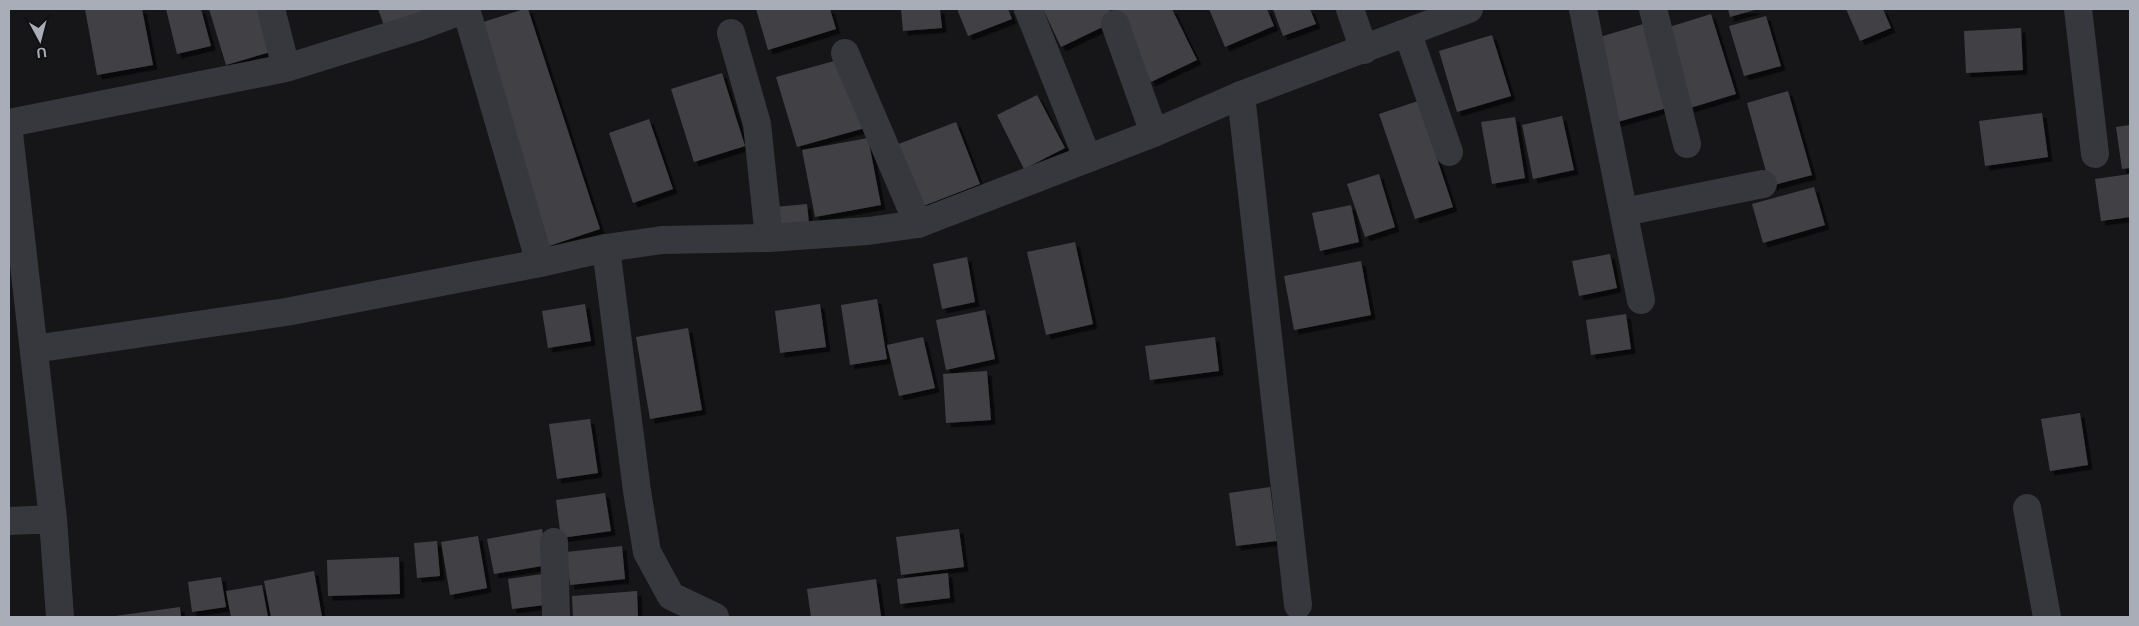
<svg xmlns="http://www.w3.org/2000/svg" width="2139" height="626" font-family="Arial,sans-serif">
	<style>
		.building { fill: #404145; filter: url(#shadow) }
		.lines { fill: none; stroke-linecap: round; stroke-linejoin: round }
		.street { stroke: #37383d; stroke-width: 28 }
	</style>
	<defs>
		<filter id="shadow"><feDropShadow dx="4.5" dy="4.5" stdDeviation="0" flood-color="#0009"/></filter>
	</defs>
	<rect width="100%" height="100%" fill="#161618"/>
	<path class="building" d="M85,9H142L153,65L97,75Z
		M166,9H201L211,46L177,54Z
		M209,9H265L277,50L226,65Z
		M378,9H442L386,31Z
		M524,9H528L600,229L546,247L474,25Z
		M756,9H830L836,29L768,50Z
		M901,9H940L942,28L903,31Z
		M957,9H1008L1012,19L968,36Z
		M1043,9H1109L1115,21L1061,47Z
		M1115,9H1172L1197,60L1151,82Z
		M1209,9H1267L1274,26L1225,47Z
		M1273,9H1310L1316,24L1283,36Z
		M1728,9H1758L1730,17Z
		M1846,9H1883L1891,28L1860,41Z
		M1711,14L1736,94L1690,108L1666,28Z
		M1766,16L1781,66L1744,76L1729,26Z
		M1643,24L1667,108L1614,123L1590,40Z
		M2021,28L2023,70L1966,73L1964,31Z
		M1492,35L1511,96L1457,112L1439,51Z
		M845,58L865,128L797,147L776,77Z
		M722,73L745,146L694,162L671,89Z
		M1788,91L1812,175L1770,186L1747,103Z
		M1037,95L1065,148L1024,169L997,115Z
		M1418,101L1453,207L1415,219L1379,114Z
		M2042,113L2048,157L1985,166L1979,121Z
		M1562,116L1574,170L1533,179L1522,125Z
		M1515,117L1525,178L1492,184L1481,122Z
		M649,119L673,189L633,203L609,133Z
		M956,122L980,184L913,210L888,148Z
		M2130,125V168L2122,169L2116,127Z
		M868,138L881,205L815,217L802,150Z
		M1379,174L1395,227L1365,237L1347,184Z
		M2130,174V217L2101,221L2095,179Z
		M1814,187L1825,225L1763,243L1752,204Z
		M807,204L810,233L776,236L774,207Z
		M1351,205L1359,242L1320,251L1312,213Z
		M1075,242L1093,324L1046,335L1027,252Z
		M1610,254L1617,288L1579,296L1572,261Z
		M967,257L975,302L942,309L933,264Z
		M1361,261L1371,315L1294,330L1284,276Z
		M877,299L887,359L850,365L841,305Z
		M585,304L591,341L548,348L542,311Z
		M820,304L826,347L780,353L775,311Z
		M985,310L995,359L946,370L936,320Z
		M1626,314L1631,349L1591,355L1586,320Z
		M688,328L702,410L650,419L636,337Z
		M923,337L935,388L899,396L887,345Z
		M1215,337L1219,371L1150,380L1145,346Z
		M987,371L991,420L946,423L943,374Z
		M2080,413L2088,465L2050,471L2041,419Z
		M590,419L598,473L557,479L549,424Z
		M1270,487L1277,541L1236,546L1229,493Z
		M605,493L611,531L561,538L556,500Z
		M542,529L548,565L494,574L487,539Z
		M959,529L964,567L901,575L896,537Z
		M478,536L487,588L450,595L441,542Z
		M437,541L440,576L417,578L414,543Z
		M622,546L625,579L570,585L566,552Z
		M399,557L400,594L328,596L327,560Z
		M314,571L322,617H271L264,581Z
		M549,573L553,604L512,609L508,579Z
		M948,573L950,598L900,604L897,579Z
		M221,577L226,607L192,612L188,582Z
		M876,579L881,616L811,617L807,589Z
		M262,585L268,617H231L226,591Z
		M637,591L638,617H573L572,596Z
		M180,607L181,617H115V616Z"/>
	<g class="lines">
		<path class="street" d="M271,9L286,68
			M466,9L540,263
			M1028,9L1087,157
			M1350,9L1364,50
			M1583,9L1641,300
			M1653,9L1687,144
			M2078,9L2095,154
			M1115,24L1154,133
			M731,33L757,124L769,238
			M1408,34L1449,152
			M845,53L918,224
			M1241,95L1298,605
			M9,123L286,68L418,27L466,9
			M9,133L53,519L60,617
			M1624,212L1763,184
			M606,248L637,491L647,552L671,596L715,617
			M34,349L286,312L540,263L606,248L662,240L769,238L868,231L918,224L1154,133L1241,95L1469,9
			M2027,508L2047,617
			M9,521L53,519
			M554,542L556,617"/>
	</g>
	<rect width="2139" height="626" fill="none" stroke="#a8adb8" stroke-width="20"/>
	<g transform="translate(40 40) rotate(173)" stroke="#111113" stroke-width="4" paint-order="stroke">
	<path d="M0-4L9 19L0 12L-9 19Z" fill="#a8adb8"/>
	<text y="-8" font-size="14" font-weight="bold" text-anchor="middle" fill="#a8adb8">U</text>
	</g>
</svg>
